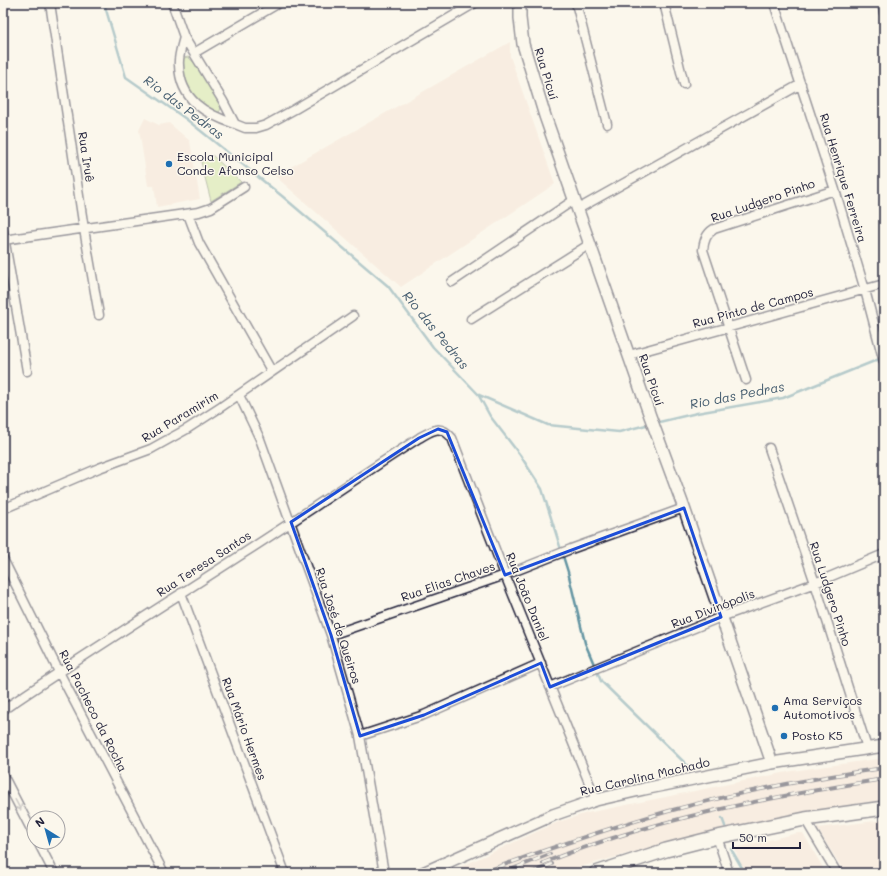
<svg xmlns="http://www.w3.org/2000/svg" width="887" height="876" font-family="Mali,sans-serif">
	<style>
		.built { fill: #f4e1d3 }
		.green { fill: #c9e399; stroke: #76826a }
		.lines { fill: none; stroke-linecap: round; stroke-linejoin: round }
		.stream { stroke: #6394a2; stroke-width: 2.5 }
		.street-casing { stroke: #22223b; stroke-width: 11 }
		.secondary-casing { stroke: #22223b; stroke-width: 14 }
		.primary-casing { stroke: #22223b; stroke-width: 16 }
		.street { stroke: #fbf7ec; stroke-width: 8 }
		.secondary { stroke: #fbf7ec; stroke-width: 11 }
		.primary { stroke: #fbf7ec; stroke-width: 13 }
		.rail-casing { stroke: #22223b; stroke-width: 4 }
		.rail { stroke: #fbf7ec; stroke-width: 2.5; stroke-dasharray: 8; stroke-linecap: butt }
		.oneway { stroke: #99979c }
		.marked { fill: none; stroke: #1d4ed8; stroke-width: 3; stroke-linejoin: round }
		.poi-dot { fill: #1f6fb2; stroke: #fbf7ec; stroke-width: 1.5 }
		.labels { text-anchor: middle; stroke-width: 3; stroke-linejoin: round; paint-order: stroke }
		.street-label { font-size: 12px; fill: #22223b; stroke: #fbf7ec }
		.poi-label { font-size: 12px; fill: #22223b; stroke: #fbf7ec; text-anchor: start }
		.water-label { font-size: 13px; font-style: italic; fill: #435b6e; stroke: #fbf7ec }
	</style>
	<rect width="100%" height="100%" fill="#fbf7ec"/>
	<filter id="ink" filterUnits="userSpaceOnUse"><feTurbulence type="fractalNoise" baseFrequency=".025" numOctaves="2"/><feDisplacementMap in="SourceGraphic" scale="8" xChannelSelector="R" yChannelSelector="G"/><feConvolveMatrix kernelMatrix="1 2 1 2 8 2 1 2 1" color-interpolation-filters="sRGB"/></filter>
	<g filter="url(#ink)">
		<path class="built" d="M510,42V56L555,184L401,287L275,176Z
			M145,118L159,125L169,123L190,141L200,199L157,207L154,186H148L139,130Z
			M884,758V800L855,804L746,824L673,841L559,873H447L558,822L587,813L792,771Z
			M884,820V873H845L817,828Z
			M797,833H803L826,873H744L738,859L735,848Z"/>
		<path class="green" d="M188,57C203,69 212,90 221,107L220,111L216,114L199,104L186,85L181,64L184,58Z
			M212,155L241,182L211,201L201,162Z"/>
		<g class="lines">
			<path class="stream" d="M104,3L126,77L186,119L282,196L388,286L433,347L479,395L548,425L619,432L650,424
				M479,396L490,416L520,455L542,489L568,572L585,643L601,681L689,767
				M655,423L697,413L783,398L882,358
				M722,818L725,826
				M731,849L745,873"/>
			<defs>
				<path id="street" d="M50,3L84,229L99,315
					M172,3L184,37L223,101L235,124L245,128H256L266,125L295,109L475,3
					M576,3L607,124
					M664,3L684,84
					M774,3L835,190L865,290L884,362
					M882,3L884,13
					M184,37C182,46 178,56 179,65C180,100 205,114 235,124
					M194,53L279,3
					M578,209L801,84
					M188,214L199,243L272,372
					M3,231L27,371
					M3,240L199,212L211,208L244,187
					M452,282L574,200
					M471,319L590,244
					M629,355L884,284
					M746,380L703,250C704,241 706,234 714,229L835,190
					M239,395L260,439L331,635L360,736L384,873
					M769,448L815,583L867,748
					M3,509L99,468L151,449L187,429L221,407L353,316
					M3,559L59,672L164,873
					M181,593L285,873
					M331,635L505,575L571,549L684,508
					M550,687L721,617L815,583L884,554
					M3,710C82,656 164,605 244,553C303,515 360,476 419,438C433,430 440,424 452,438L505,575L596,800
					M360,736L424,715L541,663
					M3,775L34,835
					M805,819L837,873
					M717,837L729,873
					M38,842L54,873"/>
				<path id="secondary" d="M520,3V18L523,44L545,116L650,416L684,508L772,763
					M423,873L553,815L596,800L644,789L772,763L884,746"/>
				<path id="primary" d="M596,873L666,850L717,837L805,819L884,808"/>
			</defs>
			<use href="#street" class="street-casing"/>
			<use href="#secondary" class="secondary-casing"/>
			<use href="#primary" class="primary-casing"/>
			<use href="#street" class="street"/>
			<use href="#secondary" class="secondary"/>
			<use href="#primary" class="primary"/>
			<defs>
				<path id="rail" d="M543,863C652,819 769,797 884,779
					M482,873C544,850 606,829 669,811C739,792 812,778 884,768
					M503,873L550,854
					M531,873L552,864"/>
			</defs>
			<use href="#rail" class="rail-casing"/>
			<use href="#rail" class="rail"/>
		</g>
		<defs><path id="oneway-shaft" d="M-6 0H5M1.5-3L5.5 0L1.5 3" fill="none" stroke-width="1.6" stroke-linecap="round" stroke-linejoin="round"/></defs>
		<use class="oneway" href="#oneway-shaft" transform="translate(18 805) rotate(62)"/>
	</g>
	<path d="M0 0H887V876H0ZM438,429L447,432L505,575L684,508L721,617L550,687L541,663L424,715L360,736L331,635L291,522L419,438Z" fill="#fbf7ec" fill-opacity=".55" fill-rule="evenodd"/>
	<path class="marked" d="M438,429L447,432L505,575L684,508L721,617L550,687L541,663L424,715L360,736L331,635L291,522L419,438Z"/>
	<g class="poi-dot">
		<circle cx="169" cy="164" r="4"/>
		<circle cx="775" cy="708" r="4"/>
		<circle cx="784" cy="736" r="4"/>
	</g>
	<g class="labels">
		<g class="street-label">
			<text transform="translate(546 74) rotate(73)" y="4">Rua Picuí</text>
			<text transform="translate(86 157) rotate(81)" y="4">Rua Iruê</text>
			<text transform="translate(843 178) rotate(73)" y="4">Rua Henrique Ferreira</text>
			<text transform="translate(763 201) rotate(-19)" y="4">Rua Ludgero Pinho</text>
			<text transform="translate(753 308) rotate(-15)" y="4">Rua Pinto de Campos</text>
			<text transform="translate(651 380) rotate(71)" y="4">Rua Picuí</text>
			<text transform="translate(180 417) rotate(-31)" y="4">Rua Paramirim</text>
			<text transform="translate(204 564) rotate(-33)" y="4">Rua Teresa Santos</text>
			<text transform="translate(448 582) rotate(-19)" y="4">Rua Elias Chaves</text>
			<text transform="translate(830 594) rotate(72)" y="4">Rua Ludgero Pinho</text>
			<text transform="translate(527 597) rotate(68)" y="4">Rua João Daniel</text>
			<text transform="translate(713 609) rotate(-21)" y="4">Rua Divinópolis</text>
			<text transform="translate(338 626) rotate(72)" y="4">Rua José de Queiros</text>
			<text transform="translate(93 711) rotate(63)" y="4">Rua Pacheco da Rocha</text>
			<text transform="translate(244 729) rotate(70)" y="4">Rua Mário Hermes</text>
			<text transform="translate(645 777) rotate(-13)" y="4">Rua Carolina Machado</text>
		</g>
		<g class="poi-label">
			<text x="177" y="161">Escola Municipal<tspan x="177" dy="14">Conde Afonso Celso</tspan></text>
			<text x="783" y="705">Ama Serviços<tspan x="783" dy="14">Automotivos</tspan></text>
			<text x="792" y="740">Posto K5</text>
		</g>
		<g class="water-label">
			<text transform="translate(184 107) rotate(37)" y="5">Rio das Pedras</text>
			<text transform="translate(436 330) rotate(51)" y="5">Rio das Pedras</text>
			<text transform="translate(737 395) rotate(-11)" y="5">Rio das Pedras</text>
		</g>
	</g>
	<rect width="887" height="876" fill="none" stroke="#fbf7ec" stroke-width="16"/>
	<rect x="8" y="8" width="871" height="860" fill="none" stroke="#22223b" stroke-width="1.5" filter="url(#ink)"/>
	<g transform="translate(46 830) rotate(323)"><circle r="19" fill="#fbf7ec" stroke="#a4a2a5"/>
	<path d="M0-3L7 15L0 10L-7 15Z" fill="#1f6fb2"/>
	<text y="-6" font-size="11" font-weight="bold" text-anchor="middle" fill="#22223b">N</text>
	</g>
	<path d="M733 842v6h67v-6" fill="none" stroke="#22223b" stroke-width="2"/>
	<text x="739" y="842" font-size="12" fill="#22223b" stroke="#fbf7ec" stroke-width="3" paint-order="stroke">50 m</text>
</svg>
